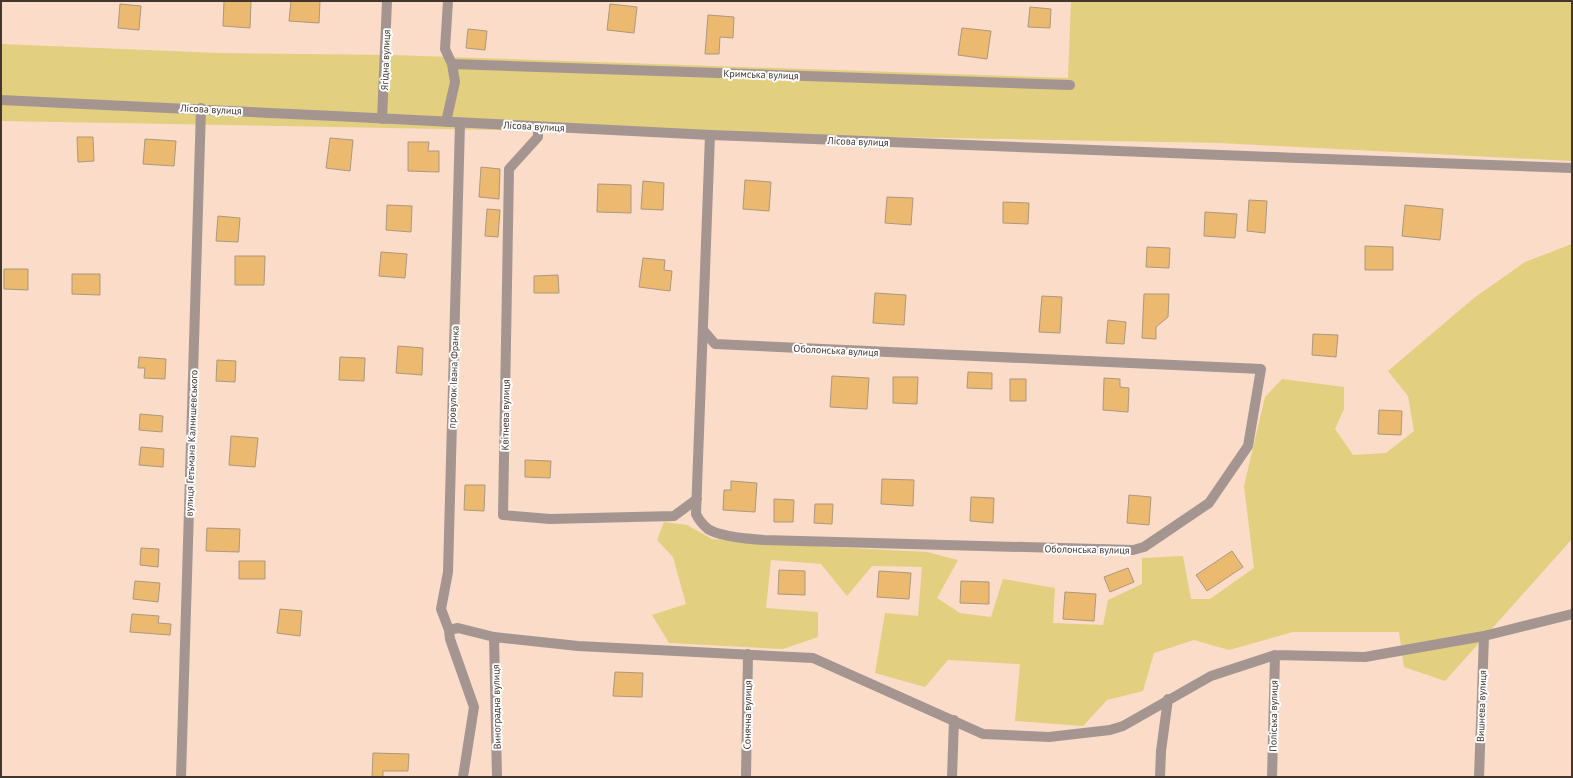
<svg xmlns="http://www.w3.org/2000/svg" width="1573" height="778" font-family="'PT Sans',sans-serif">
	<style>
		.green { fill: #e2cf7f }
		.building { fill: #ecb970; stroke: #ab987e }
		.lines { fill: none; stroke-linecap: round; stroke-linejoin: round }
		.minor { stroke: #a59591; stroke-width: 10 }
		.labels { text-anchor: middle; stroke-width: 4; stroke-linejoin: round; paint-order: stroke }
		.street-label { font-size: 10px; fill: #42362f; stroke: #fff }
	</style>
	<rect width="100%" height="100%" fill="#fadcc8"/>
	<path class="green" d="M1071,1H1572V161L1220,143L1,121V44L219,53L392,55L1068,78Z
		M1572,244V539L1445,681L1404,667L1399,632H1293L1229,650L1194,640L1154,653L1143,691L1107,700L1083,726L1015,721L1020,664L948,660L925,687L875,673L885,613L918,616L922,567L872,566L847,596L821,564L771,560L766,608L818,612V637L783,649L669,643L652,615L686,604L673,557L657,540L664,522L687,525L712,539L793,545L927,552L958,560L937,598L960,613L991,617L1003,579L1055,588L1053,623L1103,625L1108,600L1142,584V558L1183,556L1191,599H1210L1254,568L1244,486L1265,397L1282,379L1344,387V409L1335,429L1353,455L1386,453L1414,431L1408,396L1388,371L1474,298L1525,262Z"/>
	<path class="building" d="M224,1H251L250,28L223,26Z
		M291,1H320L319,23L289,21Z
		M120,4L141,6L139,30L118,28Z
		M610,4L637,7L634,33L607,30Z
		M1030,7L1051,9L1050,28L1028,27Z
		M708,15L734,17L733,38L720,37L719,54H705Z
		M962,28L991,31L987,59L958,55Z
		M468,29L487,31L485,50L466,48Z
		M77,137H93L94,161L78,162Z
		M330,138L353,140L350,171L326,168Z
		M145,139L176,141L174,166L143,164Z
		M408,142H429L428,151H439V172L408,171Z
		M481,167L500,169L499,199L479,197Z
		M745,180L771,182L769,211L743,209Z
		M643,181L664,183L663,210L641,209Z
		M598,184L631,185V213L597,212Z
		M887,197L913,198L911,225L885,223Z
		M1249,200L1267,201L1265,233L1247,231Z
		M1003,202L1029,203L1028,224L1003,223Z
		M387,205L412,206L411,232L386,230Z
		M1405,205L1443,209L1440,240L1402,236Z
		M487,209L500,210L498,237L485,236Z
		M1205,212L1237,214L1235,238L1204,236Z
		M218,216L240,218L238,242L216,241Z
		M1365,246L1393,247V270H1365Z
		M1147,247L1170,248L1169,268L1146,267Z
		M381,252L407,254L405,278L379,276Z
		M235,256H265L264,285H235Z
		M643,258L665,260L664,270L672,271L670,291L639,287Z
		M4,269H28V290L4,289Z
		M72,274H100V295L72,294Z
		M558,275L559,293H534V276Z
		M875,293L906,295L904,325L873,323Z
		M1144,294H1169L1168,317L1156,327V339L1142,338Z
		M1042,296L1062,297L1060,333L1039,332Z
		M1108,320L1126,322L1124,344L1106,343Z
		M1313,334L1338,335L1336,357L1312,355Z
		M398,346L423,348L422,375L396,373Z
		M139,357L166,359L165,379L144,378L145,368H138Z
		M340,357L365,358L364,381L339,380Z
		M217,360L236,361L235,382L216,381Z
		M968,372L992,373V389L967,388Z
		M832,376L869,378L867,409L830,407Z
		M893,377H918L917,404L893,403Z
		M1104,378L1120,379V387L1129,388L1128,412L1103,410Z
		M1010,379H1026V401H1010Z
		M1379,410L1402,411L1401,435L1378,434Z
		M140,414L163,416L162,432L139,430Z
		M231,436L258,438L255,467L229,465Z
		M141,447L164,449L163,467L139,465Z
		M525,460L551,461L550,478L525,477Z
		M882,479L914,480L913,506L881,504Z
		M731,481L757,483L755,512L723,510L724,490H731Z
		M465,485H485L484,511L464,510Z
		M1129,495L1151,497L1149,525L1127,523Z
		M971,497L994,498L993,523L970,521Z
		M774,499L794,500L793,522H774Z
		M815,504H833L832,524L814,523Z
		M207,528L240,529L239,552L206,551Z
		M141,548L159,549L158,567L140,565Z
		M1232,551L1243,567L1207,591L1196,575Z
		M239,561H265V579H239Z
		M1128,568L1134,582L1110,592L1104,577Z
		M779,570L805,571V595L778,594Z
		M879,571L911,573L909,599L877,597Z
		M135,581L160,583L158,602L133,599Z
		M961,581L989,582V604L960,603Z
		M1065,592L1096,594L1094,621L1063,619Z
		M280,609L302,611L300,636L277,633Z
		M132,614L159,616L158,623L171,624L170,635L130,632Z
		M615,672L643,673L642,697L613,696Z
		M373,753L409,754L408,771H383V777H372Z"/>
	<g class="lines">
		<path class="minor" d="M452,64L1070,85
			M1,100C238,110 474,124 711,135C998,148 1285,157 1572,168
			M382,119L387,1
			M446,122L455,82L452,64L445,49L448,1
			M538,126V137L509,169L503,515L550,519L674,516L697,499
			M703,330L715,344L1261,369L1248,446L1209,503L1144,547L1133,550L764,540C749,539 720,537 708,529C703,525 699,520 696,514L710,135
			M449,630L441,609L448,572L460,123
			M494,637L497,777
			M181,777L201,108
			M463,777L474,707L450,639L449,630L458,628L494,637L578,646L813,658L983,734L1049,737L1110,730L1123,726L1211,676L1275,655L1365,657L1484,636L1572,614
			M746,777L748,654
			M952,777L954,720
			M1160,777L1161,751L1168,699
			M1272,777L1275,655
			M1479,777L1484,636"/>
	</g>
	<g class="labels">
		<g class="street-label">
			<text transform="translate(385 60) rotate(-88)" y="4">Ягідна вулиця</text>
			<text transform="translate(761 74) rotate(2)" y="4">Кримська вулиця</text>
			<text transform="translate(211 109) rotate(3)" y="4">Лісова вулиця</text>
			<text transform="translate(534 126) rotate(3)" y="4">Лісова вулиця</text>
			<text transform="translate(858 141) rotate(2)" y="4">Лісова вулиця</text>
			<text transform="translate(836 350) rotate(3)" y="4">Оболонська вулиця</text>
			<text transform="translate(453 377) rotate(-88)" y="4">провулок Івана Франка</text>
			<text transform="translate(505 415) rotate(-89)" y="4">Квітнева вулиця</text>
			<text transform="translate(191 443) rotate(-88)" y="4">вулиця Гетьмана Калнишевського</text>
			<text transform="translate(1087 549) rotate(1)" y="4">Оболонська вулиця</text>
			<text transform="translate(1481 706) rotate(-88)" y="4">Вишнева вулиця</text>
			<text transform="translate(496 707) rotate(-91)" y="4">Виноградна вулиця</text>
			<text transform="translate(747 715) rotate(-89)" y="4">Сонячна вулиця</text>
			<text transform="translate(1273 716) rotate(-89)" y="4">Поліська вулиця</text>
		</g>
	</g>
	<rect width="1573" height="778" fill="none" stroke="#42362f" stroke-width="4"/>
</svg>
